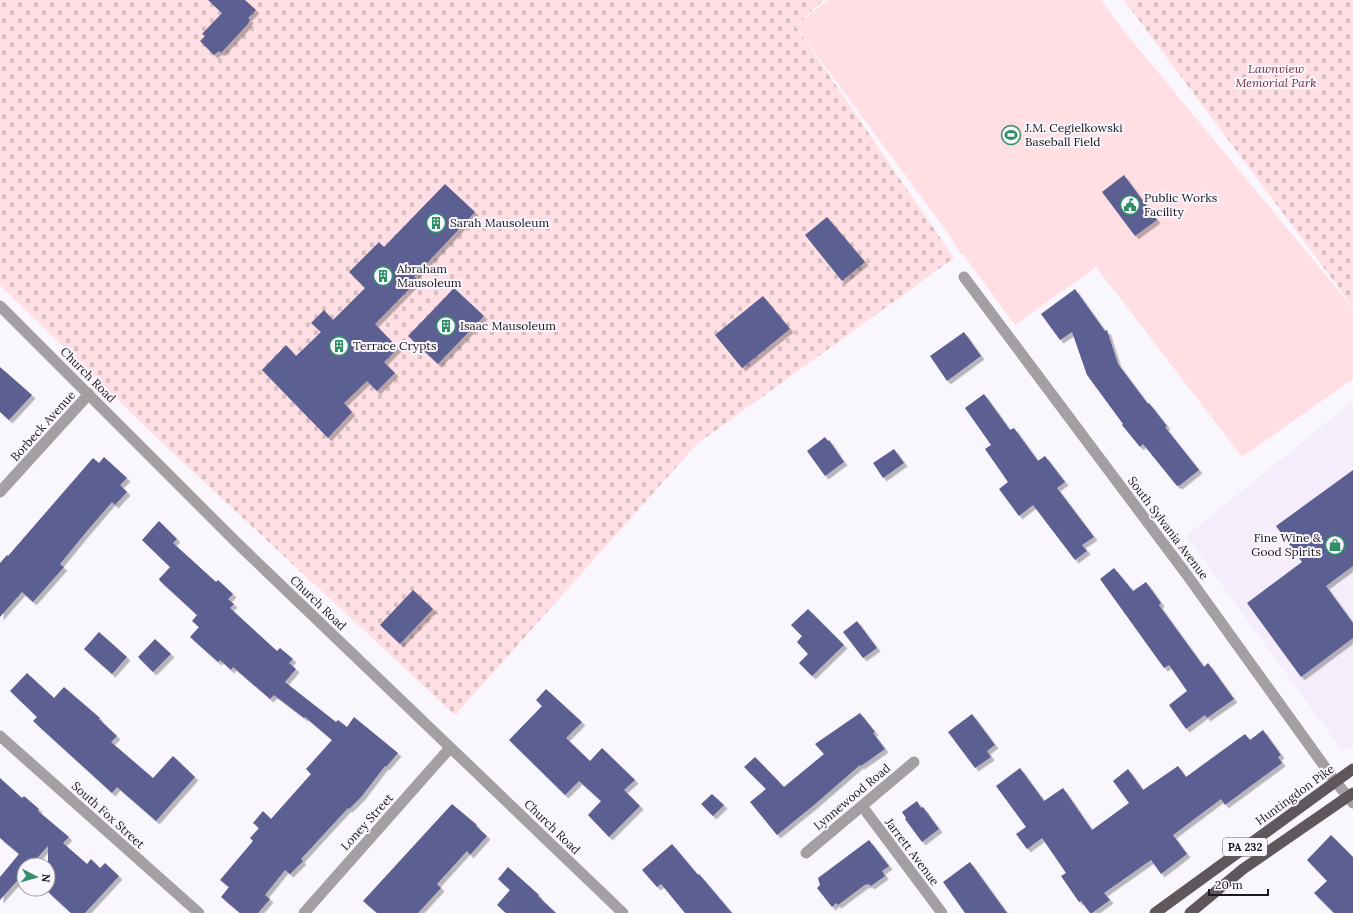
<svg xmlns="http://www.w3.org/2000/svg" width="1353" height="913" font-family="Lora,serif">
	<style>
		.built { fill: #f5edfc }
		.cemetery { fill: url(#cemetery-stones) }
		.green { fill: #ffdfe3 }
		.building { fill: #5c5f91; filter: url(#shadow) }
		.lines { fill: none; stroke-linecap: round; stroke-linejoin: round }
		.minor { stroke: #a49fa2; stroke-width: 11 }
		.tertiary { stroke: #a49fa2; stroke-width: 11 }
		.primary { stroke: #60575c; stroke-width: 11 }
		.labels { text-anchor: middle; stroke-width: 4; stroke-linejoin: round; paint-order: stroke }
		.shield { fill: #faf6fd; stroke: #5d5b60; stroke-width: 1 }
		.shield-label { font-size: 11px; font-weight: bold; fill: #1a181c }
		.park-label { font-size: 12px; font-style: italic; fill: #792b3c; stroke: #faf6fd }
		.poi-label { font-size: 12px; fill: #1a181c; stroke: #faf6fd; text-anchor: start }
		.street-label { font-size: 12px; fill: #1a181c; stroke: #faf6fd }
	</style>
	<defs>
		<pattern id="cemetery-stones" width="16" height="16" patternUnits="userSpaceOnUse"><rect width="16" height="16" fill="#ffdfe3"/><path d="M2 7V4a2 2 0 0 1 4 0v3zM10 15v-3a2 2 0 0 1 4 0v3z" fill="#dabfc2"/></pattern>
		<filter id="shadow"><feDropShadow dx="3.5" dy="3.5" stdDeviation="0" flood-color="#0004"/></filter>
	</defs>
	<rect width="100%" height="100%" fill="#faf6fd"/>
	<path class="built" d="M1353,401V749H1341L1186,536Z"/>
	<path class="cemetery" d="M0,0H823L796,27L954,258L697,444L455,715L160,441L0,285Z
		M1124,0H1353V307Z"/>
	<path class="green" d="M827,0H1101L1128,36L1353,308V379L1242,457L1096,267L1015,325L962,253L961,254L950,236L796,27Z"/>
	<path class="building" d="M208,0H245L256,10L248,18L250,19L248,24L221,53L219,51L214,55L200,41L205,36L202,34L222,13Z
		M1124,175L1157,220L1135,236L1102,192Z
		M445,184L475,212L414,277L418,280L375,324L398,348L384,362L395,373L377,391L367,381L344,403L352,412L328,438L262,370L286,345L296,356L321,332L311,323L324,310L333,320L365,288L349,272L379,242L384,247Z
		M827,217L865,262L842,281L805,235Z
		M454,288L484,316L438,364L408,336Z
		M1075,289L1105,331L1107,330L1118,364L1148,404L1149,403L1167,426L1165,427L1199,470L1179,486L1178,485L1177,486L1143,444L1140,447L1122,425L1123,424L1087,375L1072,332L1060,340L1041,314Z
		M763,296L790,329L742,368L715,335Z
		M964,332L981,356L947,381L930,356Z
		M0,367L32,395L9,420L0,412Z
		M984,394L1010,430L1014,428L1038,461L1045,456L1065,482L1057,488L1094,537L1082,545L1087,551L1075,560L1033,505L1019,516L999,489L1008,482L985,449L991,445L965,408Z
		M825,437L828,441L829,440L844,462L825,476L807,451Z
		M894,449L904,463L883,478L873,463Z
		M104,457L127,478L120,485L127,492L115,505L112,502L87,531L60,564L64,567L33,602L22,592L0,617V563L7,555L8,556L93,458L99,463Z
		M1353,470V566L1326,586L1353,623V638L1301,677L1247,603L1302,562L1276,526Z
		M159,521L177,539L173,543L216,582L218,580L233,594L228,599L234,604L230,608L277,651L280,648L293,659L289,663L296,669L285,682L336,722L338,720L347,727L354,717L398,753L386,767L385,766L362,796L349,809L348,808L301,859L303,861L290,874L285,870L265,895L270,899L258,913H240L221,897L229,887L220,880L253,841L250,838L259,828L253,823L263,811L271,819L311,774L306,769L332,740L305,717L304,718L274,695L270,699L233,667L231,670L220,660L218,662L190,637L199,627L192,621L197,615L160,581L159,579L170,567L142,540Z
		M1114,568L1133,591L1146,582L1161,603L1159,605L1204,667L1208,663L1234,699L1207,718L1205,715L1186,729L1169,705L1187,691L1169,665L1164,668L1100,579Z
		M413,590L433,609L400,644L380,625Z
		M808,609L844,645L812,676L799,663L808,654L797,642L802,636L791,625Z
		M857,621L877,648L863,658L843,632Z
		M99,632L127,657L112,674L84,649Z
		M155,639L171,654L153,672L138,657Z
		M27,673L54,698L64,687L100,718L99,719L117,736L111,742L153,778L173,756L195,777L156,821L117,787L112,793L33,721L37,717L10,691Z
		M546,689L582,722L566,738L590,761L602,748L635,780L624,790L640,806L609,837L588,815L601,801L579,781L565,795L509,740L542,706L536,700Z
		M860,713L875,732L873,733L885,749L861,766L860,765L814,805L777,835L750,802L766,789L744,767L755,757L784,787L824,754L815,744Z
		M972,714L995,745L987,751L991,757L975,768L948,732Z
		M1263,730L1281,755L1278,757L1282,763L1225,805L1221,799L1173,835L1187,854L1161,874L1151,860L1104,893L1110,900L1092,913H1090L1081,901L1079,902L1061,876L1066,873L1042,838L1027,849L1016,834L1026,827L996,786L1020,768L1044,801L1063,788L1092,830L1129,803L1113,781L1128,769L1143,790L1178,766L1186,777L1245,734L1250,740Z
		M0,778L22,798L24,796L39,809L38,811L69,837L63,843L87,864L91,859L100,868L105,863L119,876L85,913H71L48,892V846L31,865H24V873L0,900V877L19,854L0,838Z
		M712,794L724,805L713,816L701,804Z
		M917,801L921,808L923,807L939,829L922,842L905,819L906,818L902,812Z
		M452,804L477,825L476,826L487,836L470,855L467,851L437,884L441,888L418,913H377L363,901Z
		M1331,835L1353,857V913H1334L1314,893L1327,881L1307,860Z
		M869,840L889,866L882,871L885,876L871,886L869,884L867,885L866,884L838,905L836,903L832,907L817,888L820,885L818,878Z
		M672,844L698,875L699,874L732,913H685L661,884L657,887L642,870Z
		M970,862L1007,913H965L943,882Z
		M508,867L539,895L538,896L556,913H506L497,905L510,890L498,879Z"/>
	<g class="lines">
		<path class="minor" d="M964,277L1187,575L1335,781L1353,803
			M0,492L89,394
			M0,736L199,913
			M862,806L942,913
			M806,853L914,762
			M304,913L450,748"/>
		<path class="tertiary" d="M0,306L237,543L623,913"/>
		<path class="primary" d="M1155,913L1353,769
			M1190,913L1243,869L1353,793"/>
	</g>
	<defs>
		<symbol id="stadium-ring" viewBox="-11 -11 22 22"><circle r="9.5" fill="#faf6fd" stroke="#318f68" stroke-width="1.5"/><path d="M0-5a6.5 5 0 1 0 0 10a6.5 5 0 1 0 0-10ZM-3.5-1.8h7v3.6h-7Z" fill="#318f68"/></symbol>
		<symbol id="civic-ring" viewBox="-11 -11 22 22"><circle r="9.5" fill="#faf6fd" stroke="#318f68" stroke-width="1.5"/><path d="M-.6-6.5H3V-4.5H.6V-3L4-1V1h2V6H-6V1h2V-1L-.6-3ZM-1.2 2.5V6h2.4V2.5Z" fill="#318f68"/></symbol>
		<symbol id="building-ring" viewBox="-11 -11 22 22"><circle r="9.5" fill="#faf6fd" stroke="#318f68" stroke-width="1.5"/><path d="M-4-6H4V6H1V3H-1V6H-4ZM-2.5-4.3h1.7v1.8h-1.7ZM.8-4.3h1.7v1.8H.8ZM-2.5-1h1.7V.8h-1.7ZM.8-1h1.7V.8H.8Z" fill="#318f68"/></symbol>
		<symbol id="shop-ring" viewBox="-11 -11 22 22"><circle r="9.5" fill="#faf6fd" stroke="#318f68" stroke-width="1.5"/><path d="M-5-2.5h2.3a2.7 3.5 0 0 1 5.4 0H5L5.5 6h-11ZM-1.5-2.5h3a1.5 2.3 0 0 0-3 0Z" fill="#318f68"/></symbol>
	</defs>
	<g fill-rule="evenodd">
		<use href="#stadium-ring" x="1000" y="124" width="22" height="22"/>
		<use href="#civic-ring" x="1119" y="194" width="22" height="22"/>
		<use href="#building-ring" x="425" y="212" width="22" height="22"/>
		<use href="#building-ring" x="372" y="265" width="22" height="22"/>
		<use href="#building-ring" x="435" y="315" width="22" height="22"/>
		<use href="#building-ring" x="328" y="335" width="22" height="22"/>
		<use href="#shop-ring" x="1324" y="534" width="22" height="22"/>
	</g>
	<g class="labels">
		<rect class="shield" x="1223" y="838" width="44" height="18" rx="3"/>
		<g class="shield-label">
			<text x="1245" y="851">PA 232</text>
		</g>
		<g class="park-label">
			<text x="1276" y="73">Lawnview<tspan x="1276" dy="14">Memorial Park</tspan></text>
		</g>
		<g class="poi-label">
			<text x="1025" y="132">J.M. Cegielkowski<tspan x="1025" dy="14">Baseball Field</tspan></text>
			<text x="1144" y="202">Public Works<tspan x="1144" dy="14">Facility</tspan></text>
			<text x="450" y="227">Sarah Mausoleum</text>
			<text x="397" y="273">Abraham<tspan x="397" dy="14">Mausoleum</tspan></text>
			<text x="460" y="330">Isaac Mausoleum</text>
			<text x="353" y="350">Terrace Crypts</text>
			<text x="1321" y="542" text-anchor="end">Fine Wine &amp;<tspan x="1321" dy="14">Good Spirits</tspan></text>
		</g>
		<g class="street-label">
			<text transform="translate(88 375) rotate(45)" y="4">Church Road</text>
			<text transform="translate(43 426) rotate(-48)" y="4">Borbeck Avenue</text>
			<text transform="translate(1168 528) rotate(53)" y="4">South Sylvania Avenue</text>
			<text transform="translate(318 603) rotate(44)" y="4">Church Road</text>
			<text transform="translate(1295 795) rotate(-36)" y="4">Huntingdon Pike</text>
			<text transform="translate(852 797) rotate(-40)" y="4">Lynnewood Road</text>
			<text transform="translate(108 815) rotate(42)" y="4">South Fox Street</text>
			<text transform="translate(367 822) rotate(-48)" y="4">Loney Street</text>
			<text transform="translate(552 827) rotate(44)" y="4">Church Road</text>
			<text transform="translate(912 852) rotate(53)" y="4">Jarrett Avenue</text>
		</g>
	</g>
	<g transform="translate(36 877) rotate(96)"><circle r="19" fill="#faf6fd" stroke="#a09da3"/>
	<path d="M0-3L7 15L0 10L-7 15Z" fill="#318f68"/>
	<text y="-6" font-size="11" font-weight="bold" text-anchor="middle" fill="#1a181c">N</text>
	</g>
	<path d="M1209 889v6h59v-6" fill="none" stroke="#1a181c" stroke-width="2"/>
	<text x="1215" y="889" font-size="12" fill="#1a181c" stroke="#faf6fd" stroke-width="3" paint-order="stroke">20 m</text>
</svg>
